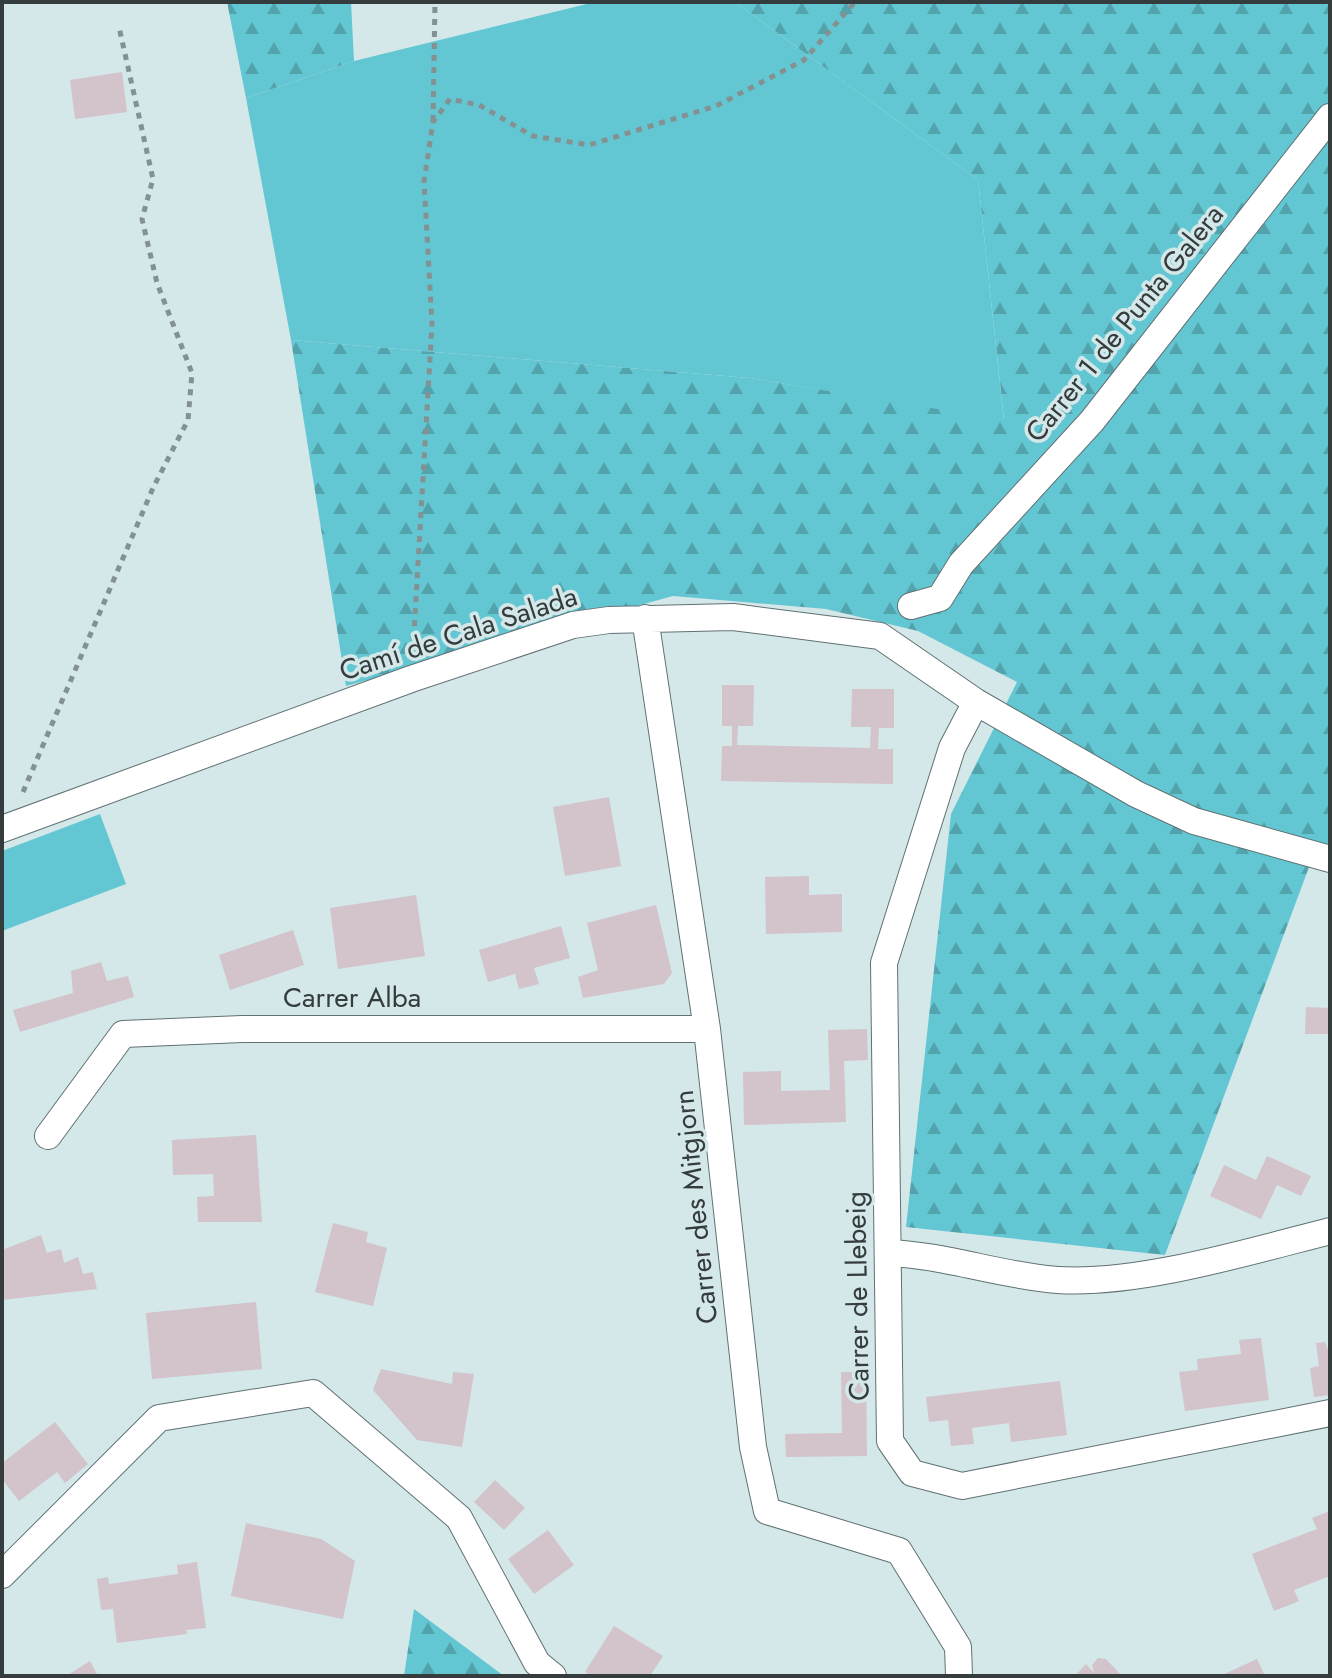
<svg xmlns="http://www.w3.org/2000/svg" width="1332" height="1678" font-family="Jost,sans-serif">
	<style>
		.grass { fill: #63c7d3 }
		.forest { fill: url(#forest-firs) }
		.building { fill: #d3c3cb }
		.lines { fill: none; stroke-linecap: round; stroke-linejoin: round }
		.minor-casing { stroke: #607173; stroke-width: 28 }
		.path { stroke: #849192; stroke-width: 5; stroke-dasharray: 6 6; stroke-linecap: butt }
		.minor { stroke: #fff; stroke-width: 26 }
		.labels { text-anchor: middle; stroke-width: 7; stroke-linejoin: round; paint-order: stroke }
		.street-label { font-size: 28px; fill: #353c3d; stroke: #d4e7e9 }
	</style>
	<defs>
		<pattern id="forest-firs" width="22" height="20" patternUnits="userSpaceOnUse" patternTransform="scale(2)"><rect width="22" height="20" fill="#63c7d3"/><path d="M5 1l3.5 6h-7zM16 11l3.5 6h-7z" fill="#52a3ac"/></pattern>
	</defs>
	<rect width="100%" height="100%" fill="#d4e7e9"/>
	<path class="grass" d="M595,2H735L978,180L1004,421L750,378L291,340L246,98L354,61Z
		M100,814L126,884L2,931V851Z"/>
	<path class="forest" d="M227,2H351L354,61L246,98Z
		M735,2H1330V871L1309,867L1165,1255L906,1227L951,814L1017,682L918,631L826,609L673,596L346,686L291,340L750,378L1004,420L978,180Z
		M414,1609L504,1676H404Z"/>
	<path class="building" d="M122,72L127,112L75,119L70,80Z
		M722,685H754L753,726H738L737,745L870,748L871,727H851L852,689H894V728H879L878,749H893V784L721,781L722,746H732V726H722Z
		M609,797L621,866L565,876L553,807Z
		M809,876V895L842,894V932L766,934L765,877Z
		M416,895L425,956L338,969L330,908Z
		M656,905L672,973L664,984L583,998L578,977L598,970L587,923Z
		M561,926L570,958L534,968L539,984L519,989L515,974L488,982L479,950Z
		M293,930L304,965L230,990L219,955Z
		M101,962L107,981L128,976L134,997L20,1032L13,1010L73,993L71,971Z
		M1306,1007L1330,1008V1034H1305Z
		M867,1029L868,1060L844,1061L846,1122L744,1125L743,1072L781,1071V1091L830,1090L828,1030Z
		M256,1135L262,1222H198L197,1197L214,1196L213,1174L173,1175L172,1140Z
		M1267,1156L1311,1176L1301,1196L1277,1185L1261,1219L1210,1196L1224,1165L1256,1180Z
		M333,1223L368,1232L366,1242L387,1248L373,1306L315,1292Z
		M41,1235L47,1253L61,1249L64,1263L78,1257L83,1274L93,1272L97,1289L2,1300V1250Z
		M256,1302L262,1369L152,1379L146,1313Z
		M1261,1338L1269,1400L1185,1411L1179,1372L1198,1370L1197,1359L1241,1354L1239,1340Z
		M1325,1342L1330,1356V1395L1314,1397L1310,1368L1319,1366L1316,1343Z
		M381,1369L452,1384L453,1372L474,1374L462,1447L417,1440L373,1390Z
		M841,1372H866L867,1456L786,1457L785,1434L842,1433Z
		M1060,1381L1067,1435L1011,1442L1009,1423L972,1428L974,1444L951,1446L948,1420L929,1422L926,1397Z
		M55,1422L88,1464L65,1483L57,1472L19,1501L2,1479V1463Z
		M495,1480L525,1508L504,1530L474,1502Z
		M1330,1511V1576L1294,1590L1299,1601L1274,1611L1252,1554L1317,1529L1312,1518Z
		M246,1523L321,1539L355,1561L343,1619L231,1596Z
		M548,1530L574,1565L534,1594L508,1559Z
		M197,1562L206,1628L186,1630L187,1634L117,1643L113,1609L101,1610L97,1579L108,1577L109,1584L178,1574L177,1565Z
		M614,1626L663,1656L650,1676H591L585,1672Z
		M1098,1658L1106,1659L1122,1676H1075L1086,1664L1094,1673L1092,1665Z
		M1257,1659L1265,1676H1220Z
		M90,1661L98,1676H66Z"/>
	<g class="lines">
		<defs>
			<path id="minor" d="M911,606L940,598L961,564L1092,421L1330,117
				M645,618L707,1029L753,1447L767,1511L899,1551L958,1647L959,1676
				M976,702L952,748L884,963L890,1441L912,1473L962,1486L1330,1413
				M2,829L411,679L573,625L609,620L733,617L880,636L976,702L1136,794L1194,821L1330,859
				M48,1136L123,1034L242,1029H707
				M888,1253C946,1255 1001,1276 1058,1280C1139,1285 1251,1251 1330,1231
				M2,1575L159,1418L313,1393L459,1518L537,1663L553,1676"/>
		</defs>
		<use href="#minor" class="minor-casing"/>
		<path class="path" d="M433,121L435,2
			M413,650L432,324L424,181L433,122L450,99L479,105L533,136L589,145L716,106L804,60L855,2
			M23,792L153,488L188,420L192,373L157,283L142,219L153,179L119,27"/>
		<use href="#minor" class="minor"/>
	</g>
	<g class="labels">
		<g class="street-label">
			<text transform="translate(1124 323) rotate(-51)" y="10">Carrer 1 de Punta Galera</text>
			<text transform="translate(458 633) rotate(-18)" y="10">Camí de Cala Salada</text>
			<text x="352" y="1007">Carrer Alba</text>
			<text transform="translate(695 1207) rotate(-96)" y="10">Carrer des Mitgjorn</text>
			<text transform="translate(857 1296) rotate(-91)" y="10">Carrer de Llebeig</text>
		</g>
	</g>
	<rect width="1332" height="1678" fill="none" stroke="#353c3d" stroke-width="8"/>
</svg>
